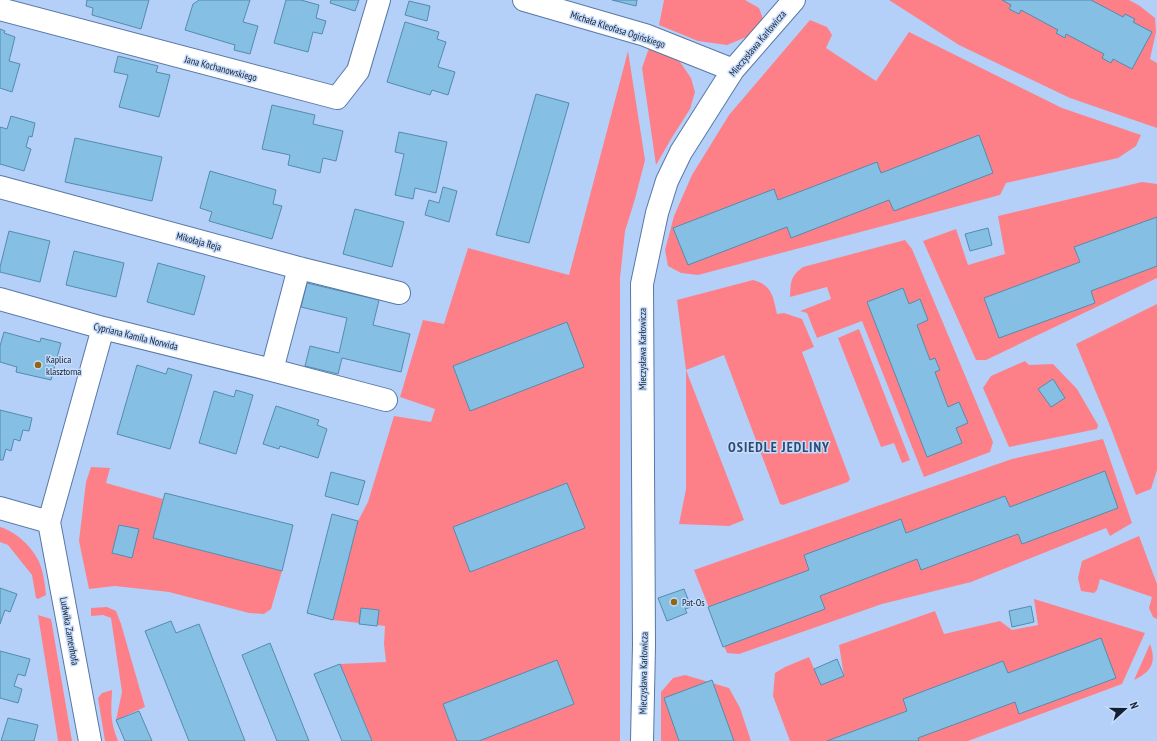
<svg xmlns="http://www.w3.org/2000/svg" width="1157" height="741" font-family="'PT Sans Narrow',sans-serif">
	<style>
		.green { fill: #fd8089 }
		.building { fill: #86bfe4; stroke: #538bae }
		.lines { fill: none; stroke-linecap: round; stroke-linejoin: round }
		.minor-casing { stroke: #5878a5; stroke-width: 24 }
		.minor { stroke: #fff; stroke-width: 22 }
		.poi-dot { fill: #926611; stroke: #c7dcfb; stroke-width: 1.5 }
		.labels { text-anchor: middle; stroke-width: 3; stroke-linejoin: round; paint-order: stroke }
		.street-label { font-size: 10px; fill: #132033; stroke: #c7dcfb }
		.poi-label { font-size: 10px; fill: #132033; stroke: #c7dcfb; text-anchor: start }
		.district-label { font-size: 14px; font-weight: bold; letter-spacing: 1px; fill: #2c4a73; stroke: #c7dcfb }
	</style>
	<rect width="100%" height="100%" fill="#b4d0f8"/>
	<path class="green" d="M664,0H745L759,8L763,19L751,35L727,45L698,41L659,25Z
		M889,0H1129L1140,6L1155,18L1156,32L1150,59L1157,63V128L1070,98L959,45Z
		M810,20L827,27L832,35L826,48L876,81L909,32L1062,108L1141,135L1136,146L1118,158L1006,183L1000,195L698,275L681,273L668,266L665,250L674,216L692,175L729,115Z
		M649,48L666,54L680,62L691,78L695,92L690,109L671,139L656,165L642,68Z
		M628,51L645,160L635,199L625,231L620,278V741H372L340,664L386,662L384,644L385,626L333,620L358,521L368,502L394,416L431,422L435,409L400,397L423,320L444,324L468,248L569,275Z
		M1142,182L1157,184V278L986,360H976L923,241L956,229L968,265L1005,254L998,216Z
		M905,240L912,249L993,442L990,452L924,477L862,321L817,338L807,313L800,311L831,299L827,287L790,297C791,281 790,277 803,267Z
		M753,280C772,285 773,296 777,314L784,313L802,319L814,347L802,352L850,479L848,482L783,505L780,504L724,355L686,370L744,520L729,526L679,524L686,489V370L677,300Z
		M1157,304V470L1151,489L1136,495L1110,426L1076,344Z
		M859,329L910,460L902,463L894,443L881,447L838,338Z
		M1025,361L1029,365L1053,364L1077,389L1098,425L1097,429L1009,447L983,388L991,376Z
		M1103,439L1132,523L1110,536L1106,528L971,582L882,604L739,654L727,653L694,570L1012,459Z
		M91,467L110,468L106,483L163,499L153,538L282,571L271,609L264,614L249,613L169,592L115,586L89,589L79,541L86,482Z
		M0,527C17,532 36,550 41,567C44,576 45,586 46,595L38,599L36,598L32,575L8,545L0,542Z
		M1139,536L1157,584V619L1153,617L1149,608L1152,597L1100,579L1097,590L1094,593L1081,591L1078,578L1082,561Z
		M1034,599L1145,633L1122,684L968,741H790L773,696L775,673L785,667L809,657L821,685L844,676L839,645L935,611L944,634L1000,621L1012,630L1038,625Z
		M107,607L116,611L121,624L145,707L116,720L122,692L111,618L103,615L91,616V608Z
		M38,615L51,619L72,741H58Z
		M1150,644C1157,663 1151,672 1134,680Z
		M685,675L729,688L740,708L751,741H661V692L673,678Z
		M112,690C111,712 110,721 118,741H105L98,698L102,693Z"/>
	<path class="building" d="M87,0H149L141,29L92,15L93,8L86,6Z
		M199,0H250L243,22L258,26L250,54L234,50L235,45L185,30L193,4Z
		M286,0H301L319,5L316,18L326,21L322,34L313,32L308,52L274,43Z
		M331,0H359L355,11L330,3Z
		M612,0H637L636,6Z
		M1002,0H1091L1123,17L1125,14L1135,19L1133,22L1152,32L1132,69L1113,59L1111,63L1102,58L1104,54L1066,34L1065,38L1056,33L1058,30L1021,10L1019,14L1009,9L1011,5Z
		M409,1L430,6L427,21L405,15Z
		M405,22L439,32L437,39L446,42L438,67L455,72L448,95L432,90L430,95L387,82Z
		M0,29L5,31L4,33L15,37L9,61L20,64L12,92L0,88Z
		M118,56L158,66L156,72L170,75L159,117L119,107L128,75L114,72Z
		M536,94L569,103L529,243L496,235Z
		M272,105L315,115L313,124L343,131L336,161L323,158L320,173L288,165L290,155L262,149Z
		M11,116L35,123L32,137L29,136L26,147L31,149L24,171L0,164V127L7,129Z
		M399,132L447,142L436,193L415,188L413,199L395,195L404,154L395,152Z
		M979,135L993,173L894,211L889,200L791,238L787,227L688,265L673,228L774,189L778,200L877,162L881,173Z
		M75,138L162,157L152,201L65,182Z
		M210,171L276,190L273,204L282,206L272,239L209,221L212,212L200,208Z
		M443,187L457,191L449,222L425,215L429,200L439,203Z
		M355,209L404,222L392,267L343,254Z
		M1157,217V266L1091,291L1095,303L999,338L984,298L1080,262L1074,247Z
		M988,228L992,245L970,251L965,234Z
		M9,231L50,241L40,282L0,272V267Z
		M74,251L124,263L116,297L66,285Z
		M158,263L205,276L194,315L147,302Z
		M307,283L379,300L373,325L410,334L401,372L342,358L338,374L305,366L310,346L339,353L347,318L301,307Z
		M903,288L909,304L920,299L928,320L917,325L930,360L935,358L940,370L935,372L948,407L959,402L968,423L956,428L962,443L927,457L867,302Z
		M567,322L584,367L470,411L453,366Z
		M4,332L40,342L41,338L61,343L51,380L16,372L17,367L0,362V346Z
		M137,365L166,374L168,368L192,375L170,449L117,434Z
		M1053,379L1065,398L1051,407L1038,389Z
		M236,390L253,395L236,454L199,443L214,391L234,397Z
		M276,406L319,420L317,425L327,429L318,458L280,446L279,449L263,444Z
		M0,410L32,418L29,431L23,430L20,441L14,439L11,451L6,449L3,460H0Z
		M1105,471L1118,508L1022,544L1018,534L921,570L917,559L820,596L825,609L723,647L708,607L809,570L804,555L901,519L906,533L1005,496L1010,507Z
		M331,472L365,481L358,505L325,496Z
		M567,483L585,528L470,572L453,527Z
		M165,493L293,525L282,571L153,538Z
		M332,514L358,521L333,620L307,613Z
		M119,525L139,529L132,558L112,553Z
		M0,588L17,594L10,612L5,610L0,624Z
		M684,589L691,607L685,609L687,613L667,621L658,598Z
		M1031,606L1034,622L1012,627L1009,611Z
		M361,608L379,610L377,626L359,624Z
		M171,621L176,633L199,624L245,741H189L145,631Z
		M1101,638L1116,678L1019,714L1015,702L918,738L919,741H827L907,711L903,699L1003,661L1008,673Z
		M270,643L309,741H277L242,655Z
		M0,651L30,659L25,676L18,674L14,686L22,689L18,703L0,698Z
		M837,659L844,676L821,685L814,669Z
		M557,660L574,704L479,741H457L443,704Z
		M340,664L372,741H342L314,674Z
		M712,680L734,741H679L664,698Z
		M139,711L152,741H125L116,720Z
		M8,718L38,725L34,741H1Z"/>
	<g class="lines">
		<defs>
			<path id="minor" d="M524,0L645,35L733,70
				M0,9L337,98L358,71L379,0
				M0,187L299,268L399,293
				M0,299L103,328L272,370L386,400
				M272,370L299,268
				M0,508L49,522
				M90,741L49,522L103,328
				M642,741L644,645L642,284L657,213L667,181L681,152L733,70L794,0"/>
		</defs>
		<use href="#minor" class="minor-casing"/>
		<use href="#minor" class="minor"/>
	</g>
	<g class="poi-dot">
		<circle cx="38" cy="365" r="4"/>
		<circle cx="674" cy="602" r="4"/>
	</g>
	<g class="labels">
		<g class="street-label">
			<text transform="translate(618 29) rotate(18)" y="4">Michała Kleofasa Ogińskiego</text>
			<text transform="translate(757 43) rotate(-50)" y="4">Mieczysława Karłowicza</text>
			<text transform="translate(221 68) rotate(15)" y="4">Jana Kochanowskiego</text>
			<text transform="translate(199 241) rotate(15)" y="4">Mikołaja Reja</text>
			<text transform="translate(136 336) rotate(14)" y="4">Cypriana Kamila Norwida</text>
			<text transform="translate(642 349) rotate(-90)" y="4">Mieczysława Karłowicza</text>
			<text transform="translate(70 631) rotate(80)" y="4">Ludwika Zamenhofa</text>
			<text transform="translate(643 673) rotate(-89)" y="4">Mieczysława Karłowicza</text>
		</g>
		<g class="poi-label">
			<text x="46" y="363">Kaplica<tspan x="46" dy="12">klasztorna</tspan></text>
			<text x="682" y="606">Pat-Os</text>
		</g>
		<g class="district-label">
			<text x="779" y="452">OSIEDLE JEDLINY</text>
		</g>
	</g>
	<g transform="translate(1125 709) rotate(69)" stroke="#c7dcfb" stroke-width="3" paint-order="stroke">
	<path d="M0-3L7 15L0 10L-7 15Z" fill="#132033"/>
	<text y="-6" font-size="11" font-weight="bold" text-anchor="middle" fill="#132033">N</text>
	</g>
</svg>
